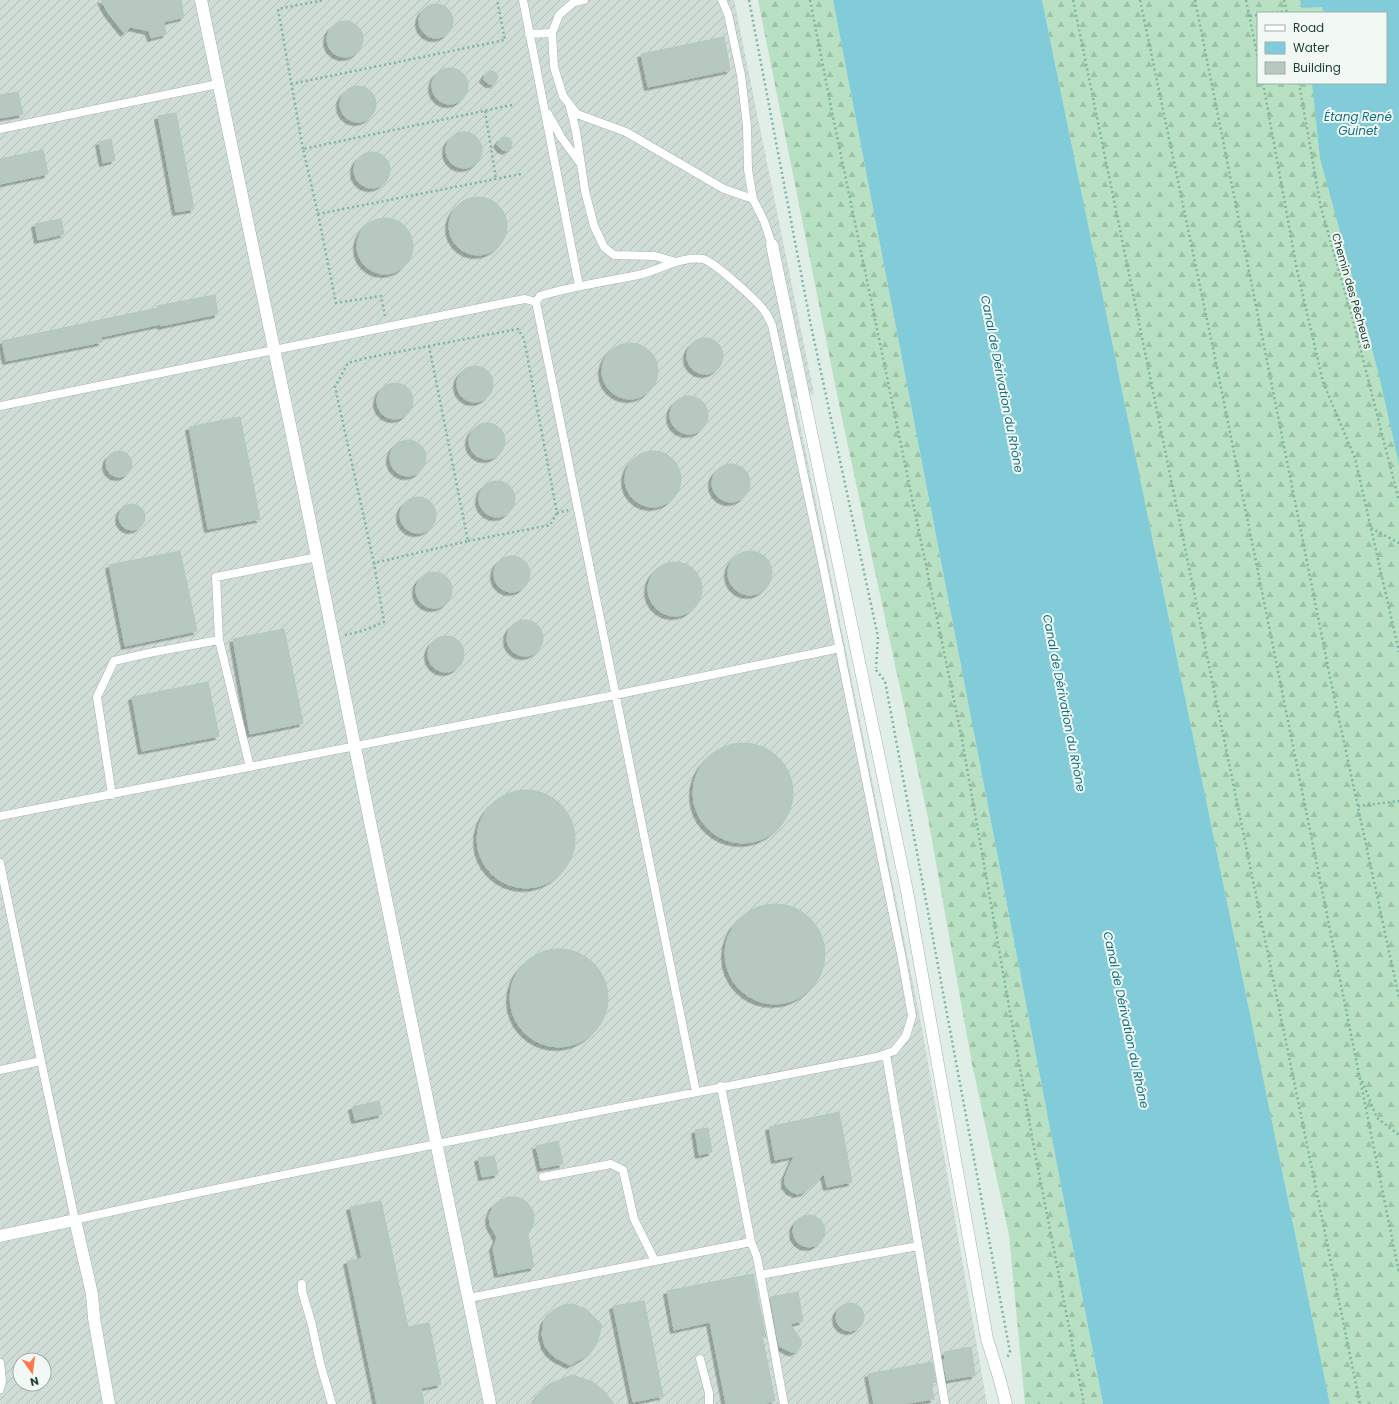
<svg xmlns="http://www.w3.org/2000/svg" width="1399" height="1404" font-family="Poppins,sans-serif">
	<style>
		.industrial { fill: url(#industrial-furrows); fill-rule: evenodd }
		.forest { fill: url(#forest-firs); fill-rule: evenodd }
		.water { fill: #82ccd9 }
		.building { fill: #b6c8c0; stroke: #b2c8bf; filter: url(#shadow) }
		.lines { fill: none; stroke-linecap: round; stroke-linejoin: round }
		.service-casing { stroke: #a3b6af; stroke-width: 9 }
		.minor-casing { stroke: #a3b6af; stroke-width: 13 }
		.path { stroke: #7db5a3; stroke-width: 2.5; stroke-dasharray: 2 3; stroke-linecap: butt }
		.service { stroke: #fff; stroke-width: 8 }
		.minor { stroke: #fff; stroke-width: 12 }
		.labels { text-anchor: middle; stroke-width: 4; stroke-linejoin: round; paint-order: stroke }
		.street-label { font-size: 11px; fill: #1f4037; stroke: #f2f9f5 }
		.water-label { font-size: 12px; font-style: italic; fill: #127183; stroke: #f2f9f5 }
	</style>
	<defs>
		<pattern id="industrial-furrows" width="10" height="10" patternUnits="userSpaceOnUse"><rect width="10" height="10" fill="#cfddd6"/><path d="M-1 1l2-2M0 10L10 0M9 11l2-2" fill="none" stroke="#b1bfb8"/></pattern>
		<pattern id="forest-firs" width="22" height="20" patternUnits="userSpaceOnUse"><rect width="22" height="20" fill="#b7e1c2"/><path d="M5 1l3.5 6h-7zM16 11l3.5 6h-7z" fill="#9dc2a7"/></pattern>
		<filter id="shadow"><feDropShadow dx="-3.5" dy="3.5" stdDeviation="0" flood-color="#0004"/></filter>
	</defs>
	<rect width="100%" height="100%" fill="#e1ede7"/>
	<path class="industrial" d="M0,0H734L814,394L795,398L922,1028L987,1404H0ZM20,1360H44V1384H20Z"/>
	<path class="forest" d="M758,0H833L1103,1404H1025L1009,1235L972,1064L928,818L839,404Z
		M1042,0H1399V1404H1330ZM1258,13H1386V83H1258Z"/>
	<path class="water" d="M833,0H1042L1330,1404H1103Z
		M1300,0H1399V464L1379,375L1320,158L1312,83H1386V13H1324L1322,7L1302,8Z"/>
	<path class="building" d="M101,0H181L184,17L164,22L166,34L151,38L149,31L131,27L124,33L108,13Z
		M419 21a17 17 0 1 1 34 0a17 17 0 1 1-34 0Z
		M327 39a18 18 0 1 1 36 0a18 18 0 1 1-36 0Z
		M724,37L730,70L648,87L641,54Z
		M432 86a18 18 0 1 1 36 0a18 18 0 1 1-36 0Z
		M489,71H493L497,74L498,78L494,84H489L483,79L486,73Z
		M340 104a18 18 0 1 1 36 0a18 18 0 1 1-36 0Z
		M18,92L23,114L0,118V95Z
		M176,113L194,209L176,212L158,116Z
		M446 150a18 18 0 1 1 36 0a18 18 0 1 1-36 0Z
		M504,137L509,138L512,143L511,148L506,151L501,149L497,144L501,138Z
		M111,139L115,160L103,163L99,142Z
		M43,150L48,174L0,184V159Z
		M354 170a18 18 0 1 1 36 0a18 18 0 1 1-36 0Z
		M449 226a29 29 0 1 1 58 0a29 29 0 1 1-58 0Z
		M357 246a28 28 0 1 1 56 0a28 28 0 1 1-56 0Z
		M61,219L64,234L38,240L35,224Z
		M215,295L218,314L161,326V324L101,337L102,342L6,361L2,341L157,308V306Z
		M687 356a18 18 0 1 1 36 0a18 18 0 1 1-36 0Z
		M602 371a28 28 0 1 1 56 0a28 28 0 1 1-56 0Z
		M457 384a18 18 0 1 1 36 0a18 18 0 1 1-36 0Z
		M377 401a18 18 0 1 1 36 0a18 18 0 1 1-36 0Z
		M670 415a19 19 0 1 1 38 0a19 19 0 1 1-38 0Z
		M240,417L260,519L208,529L189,427Z
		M469 441a18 18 0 1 1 36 0a18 18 0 1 1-36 0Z
		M390 458a18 18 0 1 1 36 0a18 18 0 1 1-36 0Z
		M106 464a13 13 0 1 1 26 0a13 13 0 1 1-26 0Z
		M625 479a28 28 0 1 1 56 0a28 28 0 1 1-56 0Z
		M712 483a19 19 0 1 1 38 0a19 19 0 1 1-38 0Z
		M479 499a18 18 0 1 1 36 0a18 18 0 1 1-36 0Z
		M400 515a18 18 0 1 1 36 0a18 18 0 1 1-36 0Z
		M119 517a13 13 0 1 1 26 0a13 13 0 1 1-26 0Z
		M728 573a22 22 0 1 1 44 0a22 22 0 1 1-44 0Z
		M180,551L197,631L125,646L109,565Z
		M494 574a18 18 0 1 1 36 0a18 18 0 1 1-36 0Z
		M648 589a27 27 0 1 1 54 0a27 27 0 1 1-54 0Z
		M416 590a18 18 0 1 1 36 0a18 18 0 1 1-36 0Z
		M507 638a18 18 0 1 1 36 0a18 18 0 1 1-36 0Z
		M284,629L303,723L250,734L233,639Z
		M428 654a18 18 0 1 1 36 0a18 18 0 1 1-36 0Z
		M208,682L219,736L142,751L132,697Z
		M693 793a50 50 0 1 1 100 0a50 50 0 1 1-100 0Z
		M477 839a49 49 0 1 1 98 0a49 49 0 1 1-98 0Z
		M725 954a50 50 0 1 1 100 0a50 50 0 1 1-100 0Z
		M510 998a49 49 0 1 1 98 0a49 49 0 1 1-98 0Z
		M379,1101L382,1114L355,1120L352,1107Z
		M839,1112L852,1182L827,1187L824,1174L805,1192L797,1194L790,1191L785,1185V1177L794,1156L775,1160L769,1127Z
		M708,1128L712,1152L699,1155L695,1130Z
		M558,1141L563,1164L541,1168L536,1146Z
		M494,1156L498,1174L482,1177L478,1158Z
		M508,1197H517L524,1200L529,1205L533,1211L534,1222L528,1235L534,1267L498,1274L493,1248L497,1238L490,1225L489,1216L493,1206L497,1202Z
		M381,1201L408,1327L429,1323L441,1384L421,1388L424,1404H377L347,1261L362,1258L350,1207Z
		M793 1231a16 16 0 1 1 32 0a16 16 0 1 1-32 0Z
		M753,1274L766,1338L762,1335L775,1401L763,1404H726L710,1322L674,1330L667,1291Z
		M798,1292L803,1321L790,1324L801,1340V1345L799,1349L795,1352H791L779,1346L770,1297Z
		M644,1301L663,1396L633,1402L613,1306Z
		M836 1317a14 14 0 1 1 28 0a14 14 0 1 1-28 0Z
		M573,1304L586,1309L602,1325L597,1343L592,1351L585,1357L570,1365L556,1358L550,1353L545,1346L542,1334L544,1321L552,1311L563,1305Z
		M971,1347L975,1375L947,1380L943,1360H945L944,1352Z
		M932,1362L936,1382L931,1383L934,1399L902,1404H874L868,1374Z
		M572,1375L593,1382L604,1391L614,1404H532L540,1393L549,1384Z"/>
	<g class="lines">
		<defs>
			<path id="service" d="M523,0L579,286
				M584,0L574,2L559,15L552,33L554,67L563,96L577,114L626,132L724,189L753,199
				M722,0L728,14L741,75L747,126L748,170L753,199L764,221L772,245
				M529,34L552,33
				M570,107L576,131L585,191L594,226L604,247L614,255L655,256L676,262
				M548,114L561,137L580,163
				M0,129L218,84
				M0,406L509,302L525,299L536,302
				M219,640L250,767
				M112,795L97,697L114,661L149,653L219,640L216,577L317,557
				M0,816L615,695L840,648
				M0,863L41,1061L75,1220C189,1193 303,1171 417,1148C570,1117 724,1086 877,1057L894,1051L906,1036L912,1016L902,959L822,561L772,325C770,321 768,316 765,312C759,302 713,261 703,259C681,256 659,270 638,275C605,282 572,286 540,296L536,302L696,1092
				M886,1054L945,1404
				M0,1070L41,1061
				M543,1177L611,1164L623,1170L634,1219L655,1261
				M751,1242L757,1257L784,1404
				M760,1275L918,1246
				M302,1284V1291L312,1325L320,1363L332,1404
				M469,1298L751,1242L721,1086
				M700,1359L709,1393V1404
				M0,1363L2,1381L0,1389"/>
			<path id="minor" d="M201,0L304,492L367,807L490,1404
				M772,245L907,891L987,1339L999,1377L1006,1404
				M0,1236L75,1220L92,1294L94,1318L109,1404"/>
		</defs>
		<use href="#service" class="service-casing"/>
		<use href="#minor" class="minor-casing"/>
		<path class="path" d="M749,0L811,326L878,637L876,668
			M810,0L832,112L961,734L1034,1148L1084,1404
			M1073,0L1360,1404
			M1140,0L1214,353L1399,1273
			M1195,0L1330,677L1399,998
			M1246,0L1258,59
			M1284,0L1287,13
			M1271,13L1287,11
			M1250,16L1258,15
			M1263,83L1297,270L1323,382L1355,458L1399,652
			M1299,83L1321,208L1353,320L1399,501
			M291,84L505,40L497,0
			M512,105L303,149L318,214L521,174
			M485,111L496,179
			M303,149L278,9L324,0
			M318,214L336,303L381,296L385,316
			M429,346L468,541L374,563L335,387L348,363L366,358L518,329L524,339L557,513L568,510
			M1371,528L1399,543
			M468,541L550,525L557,513
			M345,635L362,631L384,622L374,563
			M876,670L885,681L1010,1352L1007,1358
			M1358,806L1399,801
			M1362,1081L1377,1118L1399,1135"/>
		<use href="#service" class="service"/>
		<use href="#minor" class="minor"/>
	</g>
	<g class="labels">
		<g class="street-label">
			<text transform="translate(1352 291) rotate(74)" y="4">Chemin des Pêcheurs</text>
		</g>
		<g class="water-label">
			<text x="1358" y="121">Étang René<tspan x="1358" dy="14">Guinet</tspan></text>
			<text transform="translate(1002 384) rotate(79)" y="4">Canal de Dérivation du Rhône</text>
			<text transform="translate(1064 703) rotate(79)" y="4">Canal de Dérivation du Rhône</text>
			<text transform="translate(1126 1020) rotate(78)" y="4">Canal de Dérivation du Rhône</text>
		</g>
	</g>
	<rect x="1257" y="12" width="130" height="72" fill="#f2f9f5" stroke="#9eafa9"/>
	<rect x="1265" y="25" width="20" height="6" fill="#ffffff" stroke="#9eafa9"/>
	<text x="1293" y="32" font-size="12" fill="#1f4037">Road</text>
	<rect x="1265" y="42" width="20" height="12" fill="#82ccd9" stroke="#9eafa9"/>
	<text x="1293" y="52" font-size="12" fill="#1f4037">Water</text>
	<rect x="1265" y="62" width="20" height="12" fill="#b6c8c0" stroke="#9eafa9"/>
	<text x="1293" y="72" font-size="12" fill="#1f4037">Building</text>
	<g transform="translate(32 1372) rotate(166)"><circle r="19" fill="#f2f9f5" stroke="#9eafa9"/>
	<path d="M0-3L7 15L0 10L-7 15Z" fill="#ff774d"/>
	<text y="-6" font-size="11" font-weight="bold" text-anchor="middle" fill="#1f4037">N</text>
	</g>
</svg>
